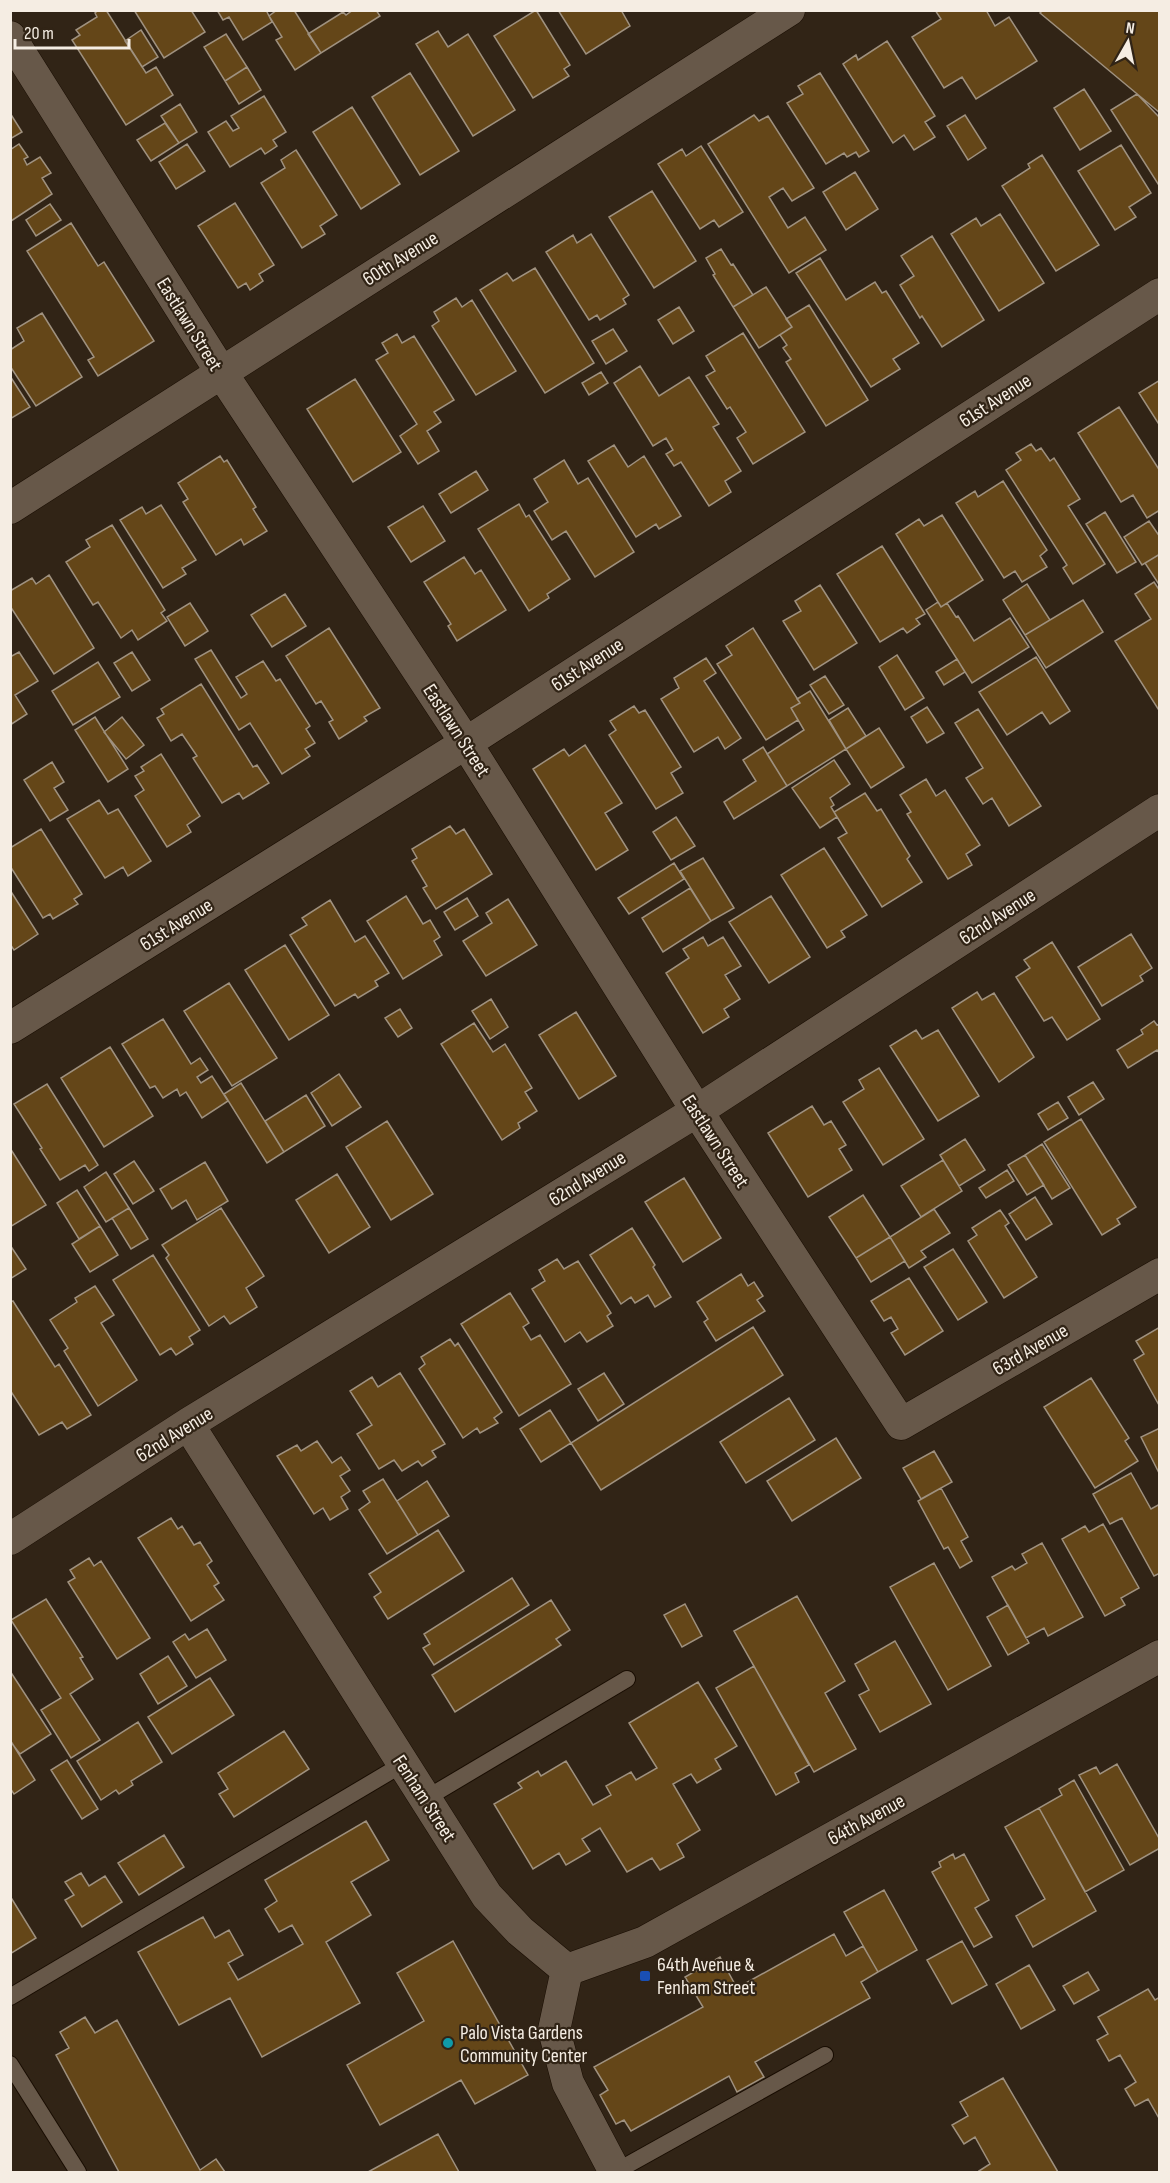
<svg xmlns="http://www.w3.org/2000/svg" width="1170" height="2183" font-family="'Sofia Sans Condensed',sans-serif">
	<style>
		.building { fill: #644618; stroke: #9f917f; stroke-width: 1.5 }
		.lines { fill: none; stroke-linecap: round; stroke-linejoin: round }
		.service-casing { stroke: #190d02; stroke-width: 18 }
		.minor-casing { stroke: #190d02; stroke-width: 33 }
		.service { stroke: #675849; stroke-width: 16 }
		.minor { stroke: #675849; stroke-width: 32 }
		.transit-dot { fill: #1a4fb4; stroke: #312416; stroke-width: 2 }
		.culture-dot { fill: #0f9aa8; stroke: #312416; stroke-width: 2 }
		.labels { text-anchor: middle; stroke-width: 4.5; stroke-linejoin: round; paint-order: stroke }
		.street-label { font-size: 20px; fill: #f5ede3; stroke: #312416 }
		.poi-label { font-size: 20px; fill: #f5ede3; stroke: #312416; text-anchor: start }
	</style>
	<rect width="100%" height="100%" fill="#312416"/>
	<path class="building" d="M98,10H106L146,73L156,67L173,95L126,125L72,40L80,35L76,30L97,17L95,13Z
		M134,10H191L205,32L164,58Z
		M217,10H266L272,22L243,40L229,17L223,20Z
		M277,10H294L321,53L295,70L276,40L282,37L269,16Z
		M353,10H376L380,16L321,53L308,34L343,12L346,15Z
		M536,10L570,65L564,69L569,76L533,98L494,36Z
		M558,10H621L630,26L586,54Z
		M935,10H986L995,26L1009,17L1037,61L976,99L962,77L944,88L912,37L941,19Z
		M1043,10H1160V113L1040,13Z
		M141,30L158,57L142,67L125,41Z
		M438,31L448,47L468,34L515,110L473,136L416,44Z
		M226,34L247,67L225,81L204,47Z
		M887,41L935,116L925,122L935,137L914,150L904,135L893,143L843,64L856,55L858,60Z
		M247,67L261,90L239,104L225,81Z
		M410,73L459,151L420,175L372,97Z
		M820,73L869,151L859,157L856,152L847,157L844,153L826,164L787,103L803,94L798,86Z
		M1084,89L1111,131L1080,150L1054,108Z
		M1137,94L1160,118V187L1111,110Z
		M264,96L286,132L273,140L277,146L265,154L261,148L230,167L208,132L226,121L233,131L239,128L231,116Z
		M180,104L197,132L179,143L161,116Z
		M352,107L400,184L361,209L313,132Z
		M10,113L22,132L10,139Z
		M754,115L759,121L768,116L814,188L792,201L783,188L769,197L788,228L805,217L826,250L789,273L708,144Z
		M965,115L986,148L968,160L947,126Z
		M165,123L179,143L151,161L137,140Z
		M19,144L28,157L24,159L27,165L40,157L51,173L42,178L52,194L11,221L10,150Z
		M187,144L205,171L176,189L159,162Z
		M1121,145L1151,193L1129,207L1136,217L1115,230L1078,171Z
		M701,146L743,212L719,227L714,220L700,229L658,164L682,149L686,156Z
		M296,150L337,215L320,226L325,234L302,248L261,183L285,168L281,160Z
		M1042,155L1099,245L1056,271L1002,186L1030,168L1028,164Z
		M855,172L878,209L846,230L823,192Z
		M652,191L696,261L654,288L609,217Z
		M235,203L274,265L259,274L263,281L250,290L246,283L238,288L198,226Z
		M50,204L61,220L36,236L26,220Z
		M1000,214L1044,283L999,311L951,234L976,218L981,226Z
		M71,223L98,266L104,262L154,341L98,376L88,360L94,357L27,251Z
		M591,234L629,295L623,299L626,304L600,320L597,315L589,320L546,252L573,235L577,243Z
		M932,236L984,320L942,347L922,316L920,318L900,285L914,276L901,256Z
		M721,249L731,265L733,264L753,295L733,307L713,275L715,274L706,258Z
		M820,258L846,300L875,282L882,293L886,291L919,343L893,359L900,369L871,387L796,273Z
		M535,268L594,363L545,393L480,290L507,273L513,281Z
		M766,287L792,327L759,348L733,307Z
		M456,298L462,307L472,300L516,371L476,395L432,326L439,321L434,312Z
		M809,305L868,400L826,426L786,362L791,359L783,348L787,345L780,335L792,327L786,319Z
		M679,307L694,331L673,344L658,320Z
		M42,313L82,377L36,406L10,366V350L24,341L17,328Z
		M613,329L627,351L606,364L592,341Z
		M743,333L805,432L753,464L737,438L746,432L730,407L727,409L706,376L715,371L706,356Z
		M397,334L402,343L414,336L454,400L434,412L441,422L427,431L439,451L418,464L400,436L417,424L376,360L388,353L382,343Z
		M640,366L659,396L689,377L719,424L713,427L741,471L725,481L731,492L709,506L681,462L674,466L666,454L673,450L666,438L653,446L614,383Z
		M601,372L608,383L589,395L582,383Z
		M10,376L30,407L10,419Z
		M355,379L401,452L353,482L307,409Z
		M1160,380V426L1139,393Z
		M1119,407L1160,471V510L1147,518L1133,495L1121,502L1078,433Z
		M1031,444L1036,451L1041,448L1050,461L1054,458L1080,499L1068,506L1105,564L1073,584L1063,568L1067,565L1006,470L1021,460L1016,453Z
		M614,445L628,467L644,456L681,516L659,529L656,524L636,537L588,461Z
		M220,456L224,462L227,460L256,507L253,509L267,531L244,545L241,539L216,555L183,502L188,499L178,483Z
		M564,460L578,484L588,478L634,552L595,577L566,531L552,540L534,511L548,502L534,479Z
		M476,471L488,490L451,513L439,494Z
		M1003,481L1047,550L1040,556L1047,567L1022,582L1015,571L1004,578L956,503L975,491L978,497Z
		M519,504L526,517L529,515L570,579L547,594L549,598L529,611L478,529Z
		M161,505L196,560L182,568L186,574L163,588L120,520L142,507L146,514Z
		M423,506L445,541L411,562L388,527Z
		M1105,512L1136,562L1117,573L1086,524Z
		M942,515L983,580L941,607L896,534L919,519L924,526Z
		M1149,521L1160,537V554L1142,565L1124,537Z
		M112,525L165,610L161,613L167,621L138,640L132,630L121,638L98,602L93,605L66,562L90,547L86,540Z
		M882,546L925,614L916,619L920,624L907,633L903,628L880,642L837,574Z
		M1160,554V586L1145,563Z
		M464,557L475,574L481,570L506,610L457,641L448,626L451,624L424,582Z
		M49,575L94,648L54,674L10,606V591L32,578L36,584Z
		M1154,582L1160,591V712L1115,641L1151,619L1135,594Z
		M1027,584L1050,620L1025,635L1003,600Z
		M820,585L857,643L814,670L783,621L801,611L795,601Z
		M285,594L306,626L272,647L251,615Z
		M1083,600L1103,632L1046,668L1025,635Z
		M938,602L941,607L947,603L956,617L958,616L974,641L1010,618L1029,647L972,683L926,610Z
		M190,603L208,631L185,646L167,617Z
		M329,628L380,708L364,717L367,721L339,739L329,722L333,720L321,701L316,704L286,656Z
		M753,628L800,703L791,708L798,720L766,740L717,664L732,655L726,646Z
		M211,650L241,698L247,694L236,677L263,661L276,681L280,679L310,726L306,729L315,743L305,749L310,756L282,774L250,723L239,730L195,659Z
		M19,652L38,681L15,695L27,714L10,725V657Z
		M132,652L150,680L132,691L114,663Z
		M897,655L924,698L905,710L879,667Z
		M1036,657L1070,711L1050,724L1042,712L1007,735L979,692Z
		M706,658L716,673L704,681L741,738L725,749L718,737L694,752L661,699L679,688L674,678Z
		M957,659L965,672L944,685L936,672Z
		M98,662L120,697L73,725L52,691Z
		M825,676L844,705L829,714L810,685Z
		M201,684L253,767L257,765L269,783L243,799L239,793L222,803L193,758L197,756L182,734L171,741L157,718L164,714L161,709Z
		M810,691L846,749L787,786L767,754L804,730L791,708L800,703L797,699Z
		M634,706L639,713L645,710L681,767L671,773L683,793L656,809L609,735L616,730L610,721Z
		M927,707L944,733L927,743L911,717Z
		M848,708L866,736L846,749L829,720Z
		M978,709L1041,806L1009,826L992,798L983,804L966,778L983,768L955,723Z
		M95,717L128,769L108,782L75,730Z
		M122,717L144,745L126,759L104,732Z
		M879,728L904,767L871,788L846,749Z
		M585,745L622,803L605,813L628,850L596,870L533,769L564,749L569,756Z
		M763,747L787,786L734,819L724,802L756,781L743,760Z
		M161,754L200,816L187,825L191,832L167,847L135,796L144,790L135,776L144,771L141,767Z
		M834,760L850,784L830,798L834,805L831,807L837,817L820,828L792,788Z
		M52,762L64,782L54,788L68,810L50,821L24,780Z
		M926,779L936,796L945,790L980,845L966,854L972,865L948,879L907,814L911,812L900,795Z
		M865,793L877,811L881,809L910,856L907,859L922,882L882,907L838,838L847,833L834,812Z
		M99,800L108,814L118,809L151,861L128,876L123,867L105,878L67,819Z
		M676,817L695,846L671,860L653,832Z
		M450,826L456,834L464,829L492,874L436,909L423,888L427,886L412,861L417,858L412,849Z
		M41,829L82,894L74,899L78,904L53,919L50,914L43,918L10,866V848Z
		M824,848L867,915L841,931L845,937L827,948L781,875Z
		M703,858L734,908L711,921L680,871Z
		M674,863L684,879L629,914L618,898Z
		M690,888L711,921L663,952L642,918Z
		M10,890L38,934L14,950L10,944Z
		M406,896L423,924L430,920L440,937L434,941L442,955L403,979L367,921Z
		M771,896L810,957L769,983L729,922Z
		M467,898L478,916L455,930L444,912Z
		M508,899L537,945L486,976L463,941L492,923L486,913Z
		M330,900L355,942L365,936L389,973L375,981L378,986L358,998L355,994L335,1006L290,935L307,925L302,918Z
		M1131,934L1152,968L1140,976L1143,981L1102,1006L1078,967Z
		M703,937L708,946L723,937L741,966L725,975L740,999L724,1009L729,1017L703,1033L666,973L689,958L683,949Z
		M1052,942L1100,1019L1067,1040L1052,1017L1044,1021L1016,977L1030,968L1024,960Z
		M285,945L329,1015L289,1040L245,970Z
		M229,983L277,1058L232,1086L184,1011Z
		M977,992L982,1000L994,993L1034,1057L999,1082L952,1008Z
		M491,999L508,1027L490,1039L472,1011Z
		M400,1009L412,1028L398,1037L385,1018Z
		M576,1012L616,1076L579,1099L539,1035Z
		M163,1019L191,1064L200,1058L208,1070L197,1077L201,1083L212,1076L228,1101L202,1118L186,1092L180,1096L177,1089L163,1098L155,1086L150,1088L122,1044Z
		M1154,1021L1157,1025L1160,1024V1054L1157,1050L1128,1068L1117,1050L1143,1034L1141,1030Z
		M474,1023L493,1052L505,1044L532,1088L525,1092L537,1111L518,1123L520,1128L502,1140L441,1044Z
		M916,1030L922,1039L938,1030L979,1096L938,1121L890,1046Z
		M110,1047L153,1116L104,1147L61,1078Z
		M879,1068L924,1139L883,1165L843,1102L864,1089L859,1080Z
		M339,1074L361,1107L332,1126L311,1093Z
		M1093,1082L1104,1099L1079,1115L1068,1097Z
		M241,1083L284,1152L267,1163L224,1094Z
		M47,1084L98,1165L89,1171L85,1165L60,1180L40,1149L42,1148L14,1104Z
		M306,1095L325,1126L284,1152L265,1121Z
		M1058,1102L1068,1118L1048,1130L1038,1114Z
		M812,1106L824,1125L831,1121L846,1145L839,1149L852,1170L808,1197L768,1133Z
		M1081,1119L1136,1207L1117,1219L1120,1224L1102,1235L1044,1142Z
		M387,1121L433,1194L391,1220L346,1147Z
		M965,1139L985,1170L959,1186L940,1155Z
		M1042,1144L1070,1188L1052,1199L1025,1155Z
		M10,1148L46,1205L10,1227Z
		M1025,1155L1044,1185L1027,1195L1008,1165Z
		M943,1160L962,1191L921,1217L901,1186Z
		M134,1161L154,1191L133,1204L114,1174Z
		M205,1162L228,1201L197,1220L186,1200L172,1209L160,1189Z
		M1007,1170L1014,1181L986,1198L979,1188Z
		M106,1172L129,1208L106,1222L84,1187Z
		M337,1174L370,1227L329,1253L296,1200Z
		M684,1178L721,1238L683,1262L645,1202Z
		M77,1190L100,1226L79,1239L57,1203Z
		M863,1195L890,1237L856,1258L829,1217Z
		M1035,1197L1052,1224L1026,1240L1009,1214Z
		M129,1208L148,1239L131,1249L112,1218Z
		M221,1208L264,1276L246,1288L257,1307L230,1324L224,1316L209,1326L166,1258L169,1255L162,1245Z
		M934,1209L950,1233L921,1251L926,1257L909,1268L890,1237Z
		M1000,1210L1009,1223L1005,1226L1037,1277L1004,1298L968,1241L977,1235L972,1228Z
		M100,1226L118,1255L90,1272L72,1244Z
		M632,1228L655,1265L653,1267L671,1297L655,1307L648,1295L635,1303L631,1297L621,1304L590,1255Z
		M890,1237L905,1261L871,1282L856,1258Z
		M10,1245L26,1269L10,1279Z
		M953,1249L987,1302L958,1320L924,1267Z
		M153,1255L200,1330L189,1337L193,1344L176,1355L171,1348L160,1355L113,1280Z
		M557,1259L564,1269L578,1261L611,1313L607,1316L613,1326L587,1342L580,1332L565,1342L532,1289L545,1281L539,1270Z
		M741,1274L748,1286L754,1282L763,1296L757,1300L765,1311L716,1341L704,1322L708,1319L697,1302Z
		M909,1278L943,1331L905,1355L891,1333L898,1329L891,1317L884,1321L871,1301Z
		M95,1286L114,1315L101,1323L137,1380L98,1406L64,1351L68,1348L50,1320L77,1302L75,1298Z
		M510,1293L529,1323L523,1327L531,1340L540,1335L571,1384L519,1416L461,1324Z
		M13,1301L55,1367L59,1364L91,1415L67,1429L62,1422L39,1435L10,1390V1302Z
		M753,1327L783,1375L601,1490L571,1443Z
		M1160,1327V1407L1134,1360L1144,1354L1136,1341Z
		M450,1339L455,1346L458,1343L502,1412L494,1418L498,1423L480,1433L477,1428L463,1438L419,1369L425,1364L421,1357Z
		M400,1373L445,1444L432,1451L436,1457L422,1466L418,1461L402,1471L394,1460L379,1469L357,1434L372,1425L350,1391L372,1377L378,1387Z
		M604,1373L624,1404L598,1421L578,1389Z
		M1091,1378L1129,1438L1125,1441L1138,1461L1095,1488L1044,1407Z
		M789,1398L815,1440L746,1483L720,1442Z
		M550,1410L571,1443L541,1462L520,1429Z
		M1160,1428V1475L1141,1437Z
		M836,1438L861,1478L792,1521L767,1481Z
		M317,1441L332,1463L341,1457L350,1470L340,1476L350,1491L341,1497L348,1509L330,1520L323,1508L314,1514L277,1456L297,1445L301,1451Z
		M934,1451L952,1482L921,1499L903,1468Z
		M1131,1473L1151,1509L1160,1504V1573L1154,1576L1122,1518L1110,1524L1093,1494Z
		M383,1479L418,1535L387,1554L359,1510L370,1502L363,1491Z
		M427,1481L449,1516L418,1535L397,1501Z
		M941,1488L968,1537L961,1541L972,1561L960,1568L948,1547L944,1549L918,1501Z
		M171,1518L178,1529L182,1526L194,1545L200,1542L212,1561L207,1565L219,1583L214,1586L224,1600L191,1621L138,1538Z
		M1103,1524L1139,1588L1121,1598L1125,1605L1105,1616L1062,1539L1085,1526L1089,1532Z
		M438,1530L464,1571L388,1619L374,1597L381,1592L369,1574Z
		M1042,1543L1083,1617L1048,1636L1044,1628L1026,1638L992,1577L1012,1566L1015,1570L1027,1563L1022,1554Z
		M89,1558L94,1566L101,1561L150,1638L117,1659L68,1582L75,1578L70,1570Z
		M934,1563L991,1666L948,1690L890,1587Z
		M512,1578L529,1605L434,1665L423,1648L430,1644L424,1634Z
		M797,1596L845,1681L825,1693L856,1749L814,1772L734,1631Z
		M46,1599L83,1657L80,1658L93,1679L70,1694L100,1740L71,1758L41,1710L61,1698L11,1620Z
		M551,1600L570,1630L556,1639L561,1645L455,1712L432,1675Z
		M685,1604L702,1636L682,1647L664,1615Z
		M1008,1605L1029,1643L1008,1655L987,1617Z
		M207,1629L226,1660L196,1678L173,1642L185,1634L189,1640Z
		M895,1641L931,1704L880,1732L859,1695L869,1690L855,1664Z
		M168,1656L187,1686L158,1704L140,1674Z
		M754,1666L809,1765L795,1773L799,1782L776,1795L716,1688Z
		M10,1671L51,1734L20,1754L10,1741Z
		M210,1678L234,1715L172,1754L148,1717Z
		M698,1682L737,1746L715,1759L721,1769L697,1783L691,1774L673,1784L700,1830L677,1844L684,1857L660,1870L652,1858L627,1872L600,1828L582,1839L590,1851L566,1865L559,1853L533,1869L494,1804L522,1788L518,1783L538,1771L541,1776L566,1761L593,1805L611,1795L606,1786L631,1772L636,1780L657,1768L629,1723Z
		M138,1722L162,1762L131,1781L133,1785L119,1794L116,1790L101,1800L77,1761Z
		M284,1731L309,1769L234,1817L219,1794L228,1789L218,1773Z
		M12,1743L35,1780L14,1794L10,1788V1745Z
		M67,1760L98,1809L82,1819L51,1770Z
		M1117,1764L1160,1840V1848L1130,1865L1079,1775L1096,1767L1100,1774Z
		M1074,1780L1124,1870L1085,1892L1039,1808L1062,1795L1059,1789Z
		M1039,1808L1096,1911L1033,1947L1016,1916L1045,1899L1005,1827Z
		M366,1821L389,1860L351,1882L371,1915L326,1942L360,2003L262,2057L230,1998L179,2025L138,1952L203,1917L215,1938L229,1930L243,1955L228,1963L238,1980L303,1944L292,1925L279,1932L265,1909L277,1901L265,1880Z
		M164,1835L184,1867L139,1895L118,1863Z
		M953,1854L955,1859L964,1854L989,1900L975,1908L992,1937L974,1947L932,1872L941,1867L939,1862Z
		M81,1873L89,1886L105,1876L122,1902L82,1927L65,1900L74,1895L65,1882Z
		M884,1890L917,1950L878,1972L844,1912Z
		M10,1896L36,1938L10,1954Z
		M834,1934L846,1956L863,1946L878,1972L861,1982L870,1998L755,2062L764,2077L737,2092L729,2076L631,2131L624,2120L616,2124L600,2095L608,2090L594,2067L703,2007L685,1977L720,1957L737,1988Z
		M453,1941L528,2075L475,2104L461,2080L380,2125L347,2065L424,2021L397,1973Z
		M962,1941L987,1985L952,2004L927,1960Z
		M1029,1965L1055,2010L1021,2029L996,1984Z
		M1088,1972L1099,1990L1074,2004L1063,1986Z
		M1148,1989L1155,2000L1160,1997V2120L1148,2099L1135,2106L1125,2089L1136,2082L1120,2055L1109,2061L1097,2040L1108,2034L1098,2017Z
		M85,2017L95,2033L117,2020L200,2170L216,2159L225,2172H119L56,2055L69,2048L60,2032Z
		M1003,2078L1058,2172H980L979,2171L990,2164L975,2137L964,2144L952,2125L968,2116L960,2102Z
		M438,2134L459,2172H368Z"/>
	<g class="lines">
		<defs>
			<path id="service" d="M425,1799L627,1679
				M10,1997L403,1764
				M10,2064L78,2172
				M615,2172L825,2055"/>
			<path id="minor" d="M10,37L221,372L466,743L697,1111L901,1424L1160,1274
				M10,508L789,10
				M10,1028L466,743L1160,294
				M188,1424L487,1896L520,1931L567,1970
				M10,1539L188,1424L697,1111L1160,810
				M567,1970L645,1942L1160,1656
				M567,1970L554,2030L568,2083L615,2172"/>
		</defs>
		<use href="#service" class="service-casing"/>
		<use href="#minor" class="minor-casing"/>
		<use href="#service" class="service"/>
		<use href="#minor" class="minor"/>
	</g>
	<rect class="transit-dot" x="639" y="1970" width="12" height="12" rx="3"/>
	<circle class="culture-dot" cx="448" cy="2043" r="6"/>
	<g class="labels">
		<g class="street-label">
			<text transform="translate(400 258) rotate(-32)" y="7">60th Avenue</text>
			<text transform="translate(190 324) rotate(58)" y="7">Eastlawn Street</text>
			<text transform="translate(995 400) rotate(-33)" y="7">61st Avenue</text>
			<text transform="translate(587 664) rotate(-33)" y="7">61st Avenue</text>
			<text transform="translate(457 730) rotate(57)" y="7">Eastlawn Street</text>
			<text transform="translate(997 916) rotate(-33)" y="7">62nd Avenue</text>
			<text transform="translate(176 924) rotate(-32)" y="7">61st Avenue</text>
			<text transform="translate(716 1141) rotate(57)" y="7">Eastlawn Street</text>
			<text transform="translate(587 1178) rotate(-32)" y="7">62nd Avenue</text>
			<text transform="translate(1030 1349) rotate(-30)" y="7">63rd Avenue</text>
			<text transform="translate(174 1434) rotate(-32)" y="7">62nd Avenue</text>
			<text transform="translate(425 1798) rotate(57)" y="7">Fenham Street</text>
			<text transform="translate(866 1819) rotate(-29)" y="7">64th Avenue</text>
		</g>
		<g class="poi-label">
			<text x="657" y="1971">64th Avenue &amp;<tspan x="657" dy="23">Fenham Street</tspan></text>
			<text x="460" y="2039">Palo Vista Gardens<tspan x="460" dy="23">Community Center</tspan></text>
		</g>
	</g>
	<rect width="1170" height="2183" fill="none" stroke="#f5ede3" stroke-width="24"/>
	<g transform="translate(1128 42) rotate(9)" stroke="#312416" stroke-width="4.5" paint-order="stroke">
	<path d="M0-4.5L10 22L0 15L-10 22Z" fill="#f5ede3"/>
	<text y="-9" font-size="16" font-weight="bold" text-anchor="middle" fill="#f5ede3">N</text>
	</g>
	<path d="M15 39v9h114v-9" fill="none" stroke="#f5ede3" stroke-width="3"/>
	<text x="24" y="39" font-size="18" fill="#f5ede3" stroke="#312416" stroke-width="4.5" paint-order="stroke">20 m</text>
</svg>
